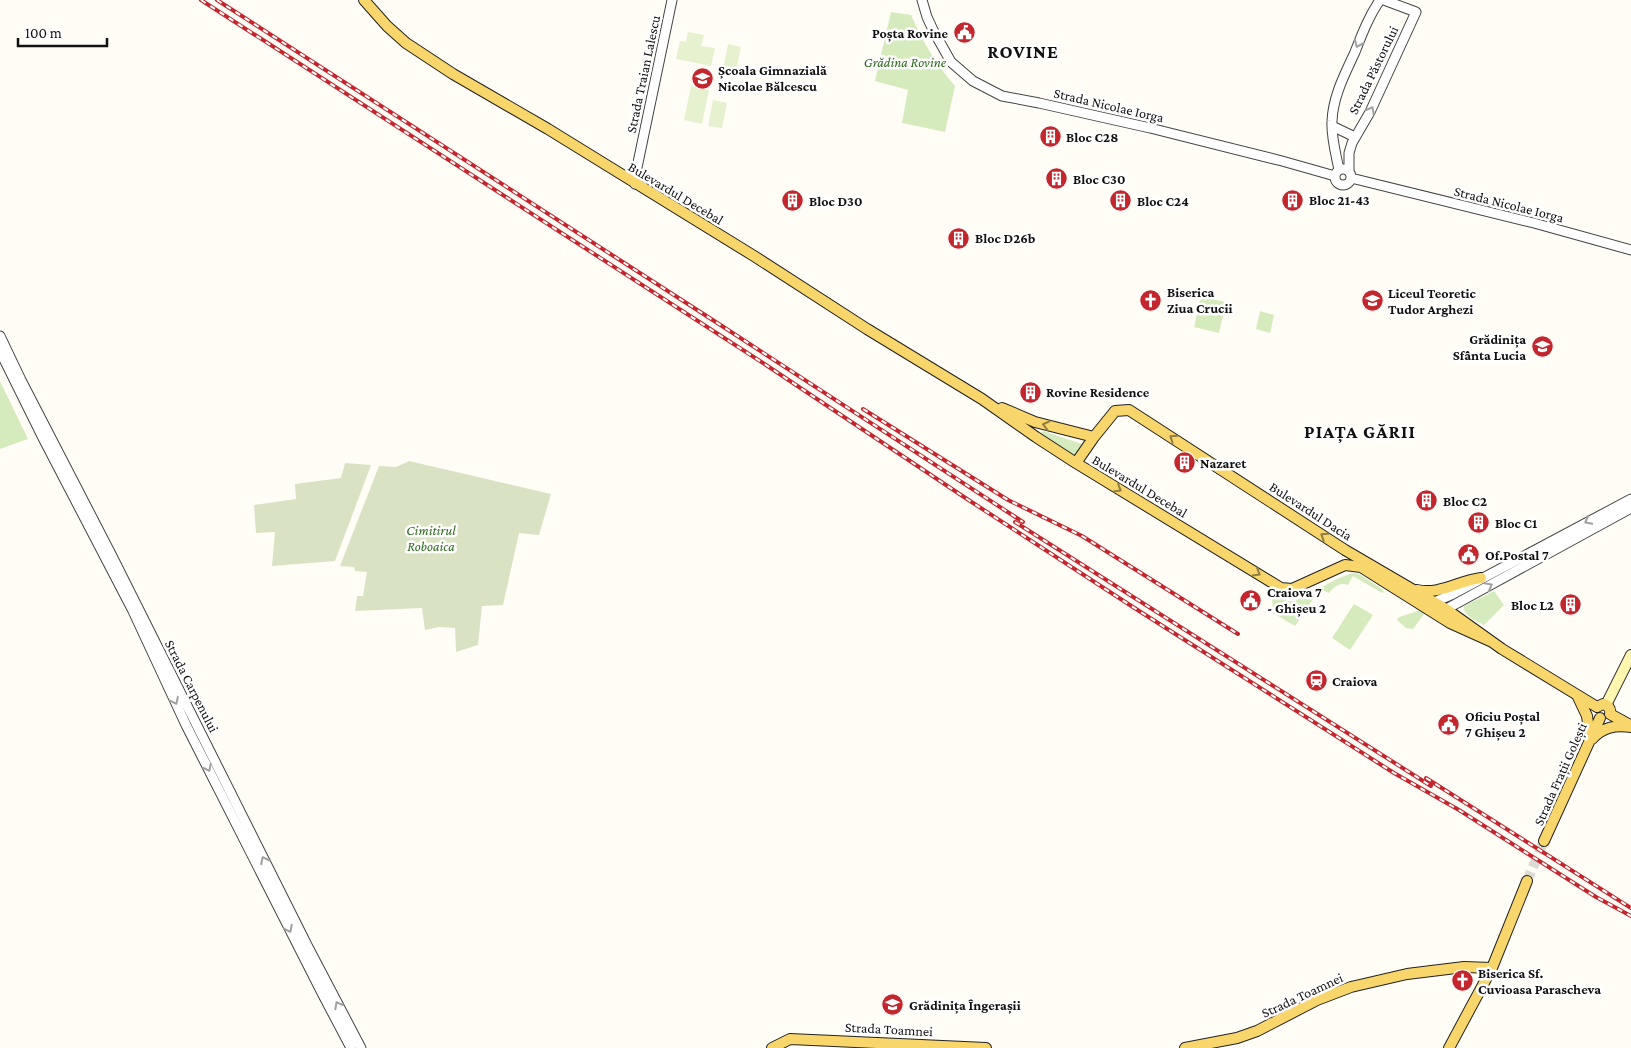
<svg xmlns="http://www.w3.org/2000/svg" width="1631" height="1048" font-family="'Crimson Pro',serif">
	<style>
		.green { fill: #d5ebbd }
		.cemetery { fill: #d9e3c4 }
		.pitch { fill: #e6f2cf }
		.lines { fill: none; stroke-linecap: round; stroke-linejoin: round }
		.primary-tunnel { stroke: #dbdad3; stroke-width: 10; stroke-dasharray: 10 5; stroke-linecap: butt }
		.tertiary-casing { stroke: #444; stroke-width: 11 }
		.secondary-casing { stroke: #333; stroke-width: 12 }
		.primary-casing { stroke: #222; stroke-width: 12 }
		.tertiary { stroke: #fff; stroke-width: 9 }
		.secondary { stroke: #fff6b0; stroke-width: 10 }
		.primary { stroke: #f9d66b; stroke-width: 10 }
		.rail-casing { stroke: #c4262e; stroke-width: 4 }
		.rail { stroke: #fff; stroke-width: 2; stroke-dasharray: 5.5; stroke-linecap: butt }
		.oneway { stroke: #a0a0a0 }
		.oneway2 { stroke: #917d42 }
		.labels { text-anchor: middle; stroke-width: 5; stroke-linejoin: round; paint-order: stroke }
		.poi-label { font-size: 14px; font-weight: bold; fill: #111; stroke: #fff; text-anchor: start }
		.park-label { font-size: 14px; font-style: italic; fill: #2f6b1f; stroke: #fff }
		.street-label { font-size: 14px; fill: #111; stroke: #fff }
		.district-label { font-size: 19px; font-weight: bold; letter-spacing: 1px; fill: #111; stroke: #fff }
	</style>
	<rect width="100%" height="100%" fill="#fffdf5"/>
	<path class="green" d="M891,12L911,15C922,41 936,64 955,86L945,132L902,123L908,90L875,81Z
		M1201,297L1226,302L1219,333L1194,327Z
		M1260,311L1274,315L1270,333L1256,329Z
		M0,381L28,439L0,449Z
		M1043,431L1085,445L1076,458L1039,434Z
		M1352,573L1359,574L1382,589L1384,592L1382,593L1353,576L1348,585C1339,582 1334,587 1329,593L1322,590L1317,593L1295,626L1273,613L1272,594L1286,601H1295L1337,579Z
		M1494,591L1504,605L1484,625C1476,620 1463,617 1464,606Z
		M1354,604L1373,615L1350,650L1332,638Z
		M1421,610L1424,612V614L1413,629L1406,628L1397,620L1399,617Z"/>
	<path class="cemetery" d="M409,461L551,494L539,535L519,533L503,605L482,606L478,645L456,652L455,628L439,627L425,630L422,608L355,611L357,596H363L367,572L355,571L354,567L340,566L379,466L396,467Z
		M345,463L371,465L335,561L272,566L275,532L256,533L254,505L296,499L295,484L341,478Z"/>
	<path class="pitch" d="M688,32L704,35L701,46L715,48L711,66L676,59L680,41L686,42Z
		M728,44L741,47L736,71L723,69Z
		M691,86L709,90L702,124L684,120Z
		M713,100L727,103L722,128L708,126Z"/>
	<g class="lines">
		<path class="primary-tunnel" d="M1527,881L1544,841"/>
		<defs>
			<path id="tertiary" d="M922,0L927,17L933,30L951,62L973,81L1002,96L1039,103L1150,128L1282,161L1335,176
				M1332,126L1355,137
				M1335 177a8 8 0 1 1 16 0a8 8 0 1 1-16 0Z
				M1339,170C1336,154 1331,137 1332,121C1333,96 1345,74 1355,52C1362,34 1369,16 1380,0
				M1349,171V153L1352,143L1370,112L1416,12L1384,0
				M1351,178L1534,223L1631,250
				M635,184V177L672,0
				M0,336L21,380L112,556L308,947L361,1048
				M0,351L43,438L133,611L186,725L322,993L351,1048
				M1430,604L1453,594L1631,499
				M1441,612L1631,508"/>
			<path id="secondary" d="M1606,705L1631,655"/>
			<path id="primary" d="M364,0L387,26L406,43L453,74L548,129L754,256L867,329L982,399L1036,437L1076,463L1281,588L1292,589L1345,565L1361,567L1450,623L1490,641
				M1002,408L1035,422L1094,437
				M1076,463L1094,437L1115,411L1129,410L1345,550L1446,609L1502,649L1597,707
				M1417,590C1440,595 1458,581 1481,578
				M1578,697L1587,716L1590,738
				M1597,707L1603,704C1608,705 1611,708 1610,714
				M1610,714L1630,725
				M1592,739C1603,727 1615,725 1631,727
				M1544,841L1600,718
				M772,1048L790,1039L986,1048
				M1185,1048L1237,1038L1257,1031L1317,1000L1351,987L1407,974L1464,967L1492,968
				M1449,1048L1492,968L1527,881"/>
		</defs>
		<use href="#tertiary" class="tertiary-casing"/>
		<use href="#secondary" class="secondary-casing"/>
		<use href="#primary" class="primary-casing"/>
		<use href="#tertiary" class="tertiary"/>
		<use href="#secondary" class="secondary"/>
		<use href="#primary" class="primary"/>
		<defs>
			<path id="rail" d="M201,0L766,365L967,499L1136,609L1394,773L1459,810L1596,897L1631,916
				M217,0L722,326L1023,522
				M863,409L1008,500L1082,536L1238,634
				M1015,522L1431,786
				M1426,778L1631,908"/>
		</defs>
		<use href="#rail" class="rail-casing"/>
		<use href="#rail" class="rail"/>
	</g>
	<defs><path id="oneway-chevron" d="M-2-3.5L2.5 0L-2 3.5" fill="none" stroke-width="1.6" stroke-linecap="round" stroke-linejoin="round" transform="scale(1.25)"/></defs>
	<g class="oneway">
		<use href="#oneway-chevron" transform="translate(1358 44) rotate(114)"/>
		<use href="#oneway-chevron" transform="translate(1371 110) rotate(-62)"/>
		<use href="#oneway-chevron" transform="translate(1588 521) rotate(152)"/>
		<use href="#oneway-chevron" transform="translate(1489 586) rotate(-29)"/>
		<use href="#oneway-chevron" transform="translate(175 701) rotate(65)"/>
		<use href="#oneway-chevron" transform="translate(208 768) rotate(63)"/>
		<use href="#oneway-chevron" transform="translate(264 860) rotate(-117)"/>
		<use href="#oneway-chevron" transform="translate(289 929) rotate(63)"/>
		<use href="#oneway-chevron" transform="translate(338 1005) rotate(-118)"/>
	</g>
	<g class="oneway2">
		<use href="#oneway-chevron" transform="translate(1046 425) rotate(-166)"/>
		<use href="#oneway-chevron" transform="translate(1173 438) rotate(-147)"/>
		<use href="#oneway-chevron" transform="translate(1118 489) rotate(31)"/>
		<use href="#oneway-chevron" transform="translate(1324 536) rotate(-147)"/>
		<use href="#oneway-chevron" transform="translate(1257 573) rotate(31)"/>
	</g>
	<defs>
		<symbol id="civic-disc" viewBox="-11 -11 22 22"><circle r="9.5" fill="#c4262e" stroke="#fff"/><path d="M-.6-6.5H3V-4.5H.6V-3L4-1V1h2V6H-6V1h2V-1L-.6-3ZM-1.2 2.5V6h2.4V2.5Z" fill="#fff"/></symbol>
		<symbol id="school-disc" viewBox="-11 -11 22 22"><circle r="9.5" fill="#c4262e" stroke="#fff"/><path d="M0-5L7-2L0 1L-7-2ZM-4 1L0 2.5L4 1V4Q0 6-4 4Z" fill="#fff"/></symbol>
		<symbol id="building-disc" viewBox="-11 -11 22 22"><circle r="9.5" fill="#c4262e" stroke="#fff"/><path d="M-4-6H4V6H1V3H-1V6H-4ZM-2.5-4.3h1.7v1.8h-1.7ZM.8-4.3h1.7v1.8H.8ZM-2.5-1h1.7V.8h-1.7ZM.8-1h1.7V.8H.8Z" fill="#fff"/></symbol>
		<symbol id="church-disc" viewBox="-11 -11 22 22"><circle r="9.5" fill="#c4262e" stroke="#fff"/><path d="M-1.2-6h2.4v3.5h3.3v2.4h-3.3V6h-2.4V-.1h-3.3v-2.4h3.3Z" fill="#fff"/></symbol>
		<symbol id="station-disc" viewBox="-11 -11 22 22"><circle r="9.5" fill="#c4262e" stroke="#fff"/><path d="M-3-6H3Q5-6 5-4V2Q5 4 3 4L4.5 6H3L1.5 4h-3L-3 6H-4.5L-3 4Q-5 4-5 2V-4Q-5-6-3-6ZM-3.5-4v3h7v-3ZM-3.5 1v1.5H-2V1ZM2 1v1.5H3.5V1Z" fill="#fff"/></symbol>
	</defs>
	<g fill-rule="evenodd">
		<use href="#civic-disc" x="952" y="20" width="25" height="25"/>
		<use href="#school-disc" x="690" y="66" width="25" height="25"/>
		<use href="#building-disc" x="1038" y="124" width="25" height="25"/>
		<use href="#building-disc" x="1044" y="166" width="25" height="25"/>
		<use href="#building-disc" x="1280" y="188" width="25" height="25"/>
		<use href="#building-disc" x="780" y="188" width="25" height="25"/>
		<use href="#building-disc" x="1108" y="188" width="25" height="25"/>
		<use href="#building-disc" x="946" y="226" width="25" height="25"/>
		<use href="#church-disc" x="1138" y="288" width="25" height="25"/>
		<use href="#school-disc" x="1360" y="288" width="25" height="25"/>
		<use href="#school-disc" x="1530" y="334" width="25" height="25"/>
		<use href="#building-disc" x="1018" y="380" width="25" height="25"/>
		<use href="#building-disc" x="1172" y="450" width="25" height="25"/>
		<use href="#building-disc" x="1414" y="488" width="25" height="25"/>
		<use href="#building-disc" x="1466" y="510" width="25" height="25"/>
		<use href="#civic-disc" x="1456" y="542" width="25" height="25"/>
		<use href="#civic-disc" x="1238" y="588" width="25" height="25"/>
		<use href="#building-disc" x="1558" y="592" width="25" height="25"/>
		<use href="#station-disc" x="1304" y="668" width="25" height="25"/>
		<use href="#civic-disc" x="1436" y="712" width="25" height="25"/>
		<use href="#church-disc" x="1450" y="968" width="25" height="25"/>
		<use href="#school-disc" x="880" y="992" width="25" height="25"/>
	</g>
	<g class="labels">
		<g class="poi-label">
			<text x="948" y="38" text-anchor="end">Poșta Rovine</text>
			<text x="718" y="75">Școala Gimnazială<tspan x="718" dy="16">Nicolae Bălcescu</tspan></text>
			<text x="1066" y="142">Bloc C28</text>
			<text x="1073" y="184">Bloc C30</text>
			<text x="1309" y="205">Bloc 21-43</text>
			<text x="809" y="206">Bloc D30</text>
			<text x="1137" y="206">Bloc C24</text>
			<text x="975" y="243">Bloc D26b</text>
			<text x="1167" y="297">Biserica<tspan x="1167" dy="16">Ziua Crucii</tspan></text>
			<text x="1388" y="298">Liceul Teoretic<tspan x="1388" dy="16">Tudor Arghezi</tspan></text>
			<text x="1526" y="344" text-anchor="end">Grădinița<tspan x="1526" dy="16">Sfânta Lucia</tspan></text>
			<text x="1046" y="397">Rovine Residence</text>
			<text x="1200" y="468">Nazaret</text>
			<text x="1443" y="506">Bloc C2</text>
			<text x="1495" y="528">Bloc C1</text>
			<text x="1485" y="560">Of.Postal 7</text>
			<text x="1267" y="597">Craiova 7<tspan x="1267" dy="16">- Ghișeu 2</tspan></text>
			<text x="1554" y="610" text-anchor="end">Bloc L2</text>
			<text x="1332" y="686">Craiova</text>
			<text x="1465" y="721">Oficiu Poștal<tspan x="1465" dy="16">7 Ghișeu 2</tspan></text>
			<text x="1478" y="978">Biserica Sf.<tspan x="1478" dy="16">Cuvioasa Parascheva</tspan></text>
			<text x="909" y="1010">Grădinița Îngerașii</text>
		</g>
		<g class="park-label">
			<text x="905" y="67">Grădina Rovine</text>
			<text x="431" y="535">Cimitirul<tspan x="431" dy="16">Roboaica</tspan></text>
		</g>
		<g class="street-label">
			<text transform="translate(1373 70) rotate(-64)" y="5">Strada Păstorului</text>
			<text transform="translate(643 74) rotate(-78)" y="5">Strada Traian Lalescu</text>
			<text transform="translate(1109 105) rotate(13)" y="5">Strada Nicolae Iorga</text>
			<text transform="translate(676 193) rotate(31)" y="5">Bulevardul Decebal</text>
			<text transform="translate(1509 204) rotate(14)" y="5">Strada Nicolae Iorga</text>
			<text transform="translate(1140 486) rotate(31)" y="5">Bulevardul Decebal</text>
			<text transform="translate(1311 511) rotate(33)" y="5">Bulevardul Dacia</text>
			<text transform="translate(192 686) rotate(63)" y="5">Strada Carpenului</text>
			<text transform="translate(1560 774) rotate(-66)" y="5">Strada Frații Golești</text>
			<text transform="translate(1302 995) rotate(-25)" y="5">Strada Toamnei</text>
			<text transform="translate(889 1029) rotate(3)" y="5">Strada Toamnei</text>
		</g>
		<g class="district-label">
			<text x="1023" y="58">ROVINE</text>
			<text x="1360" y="438">PIAȚA GĂRII</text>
		</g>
	</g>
	<path d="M18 38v8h89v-8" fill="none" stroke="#111111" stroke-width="2.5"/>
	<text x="25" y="38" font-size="15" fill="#111111" stroke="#ffffff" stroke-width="4" paint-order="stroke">100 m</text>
</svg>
